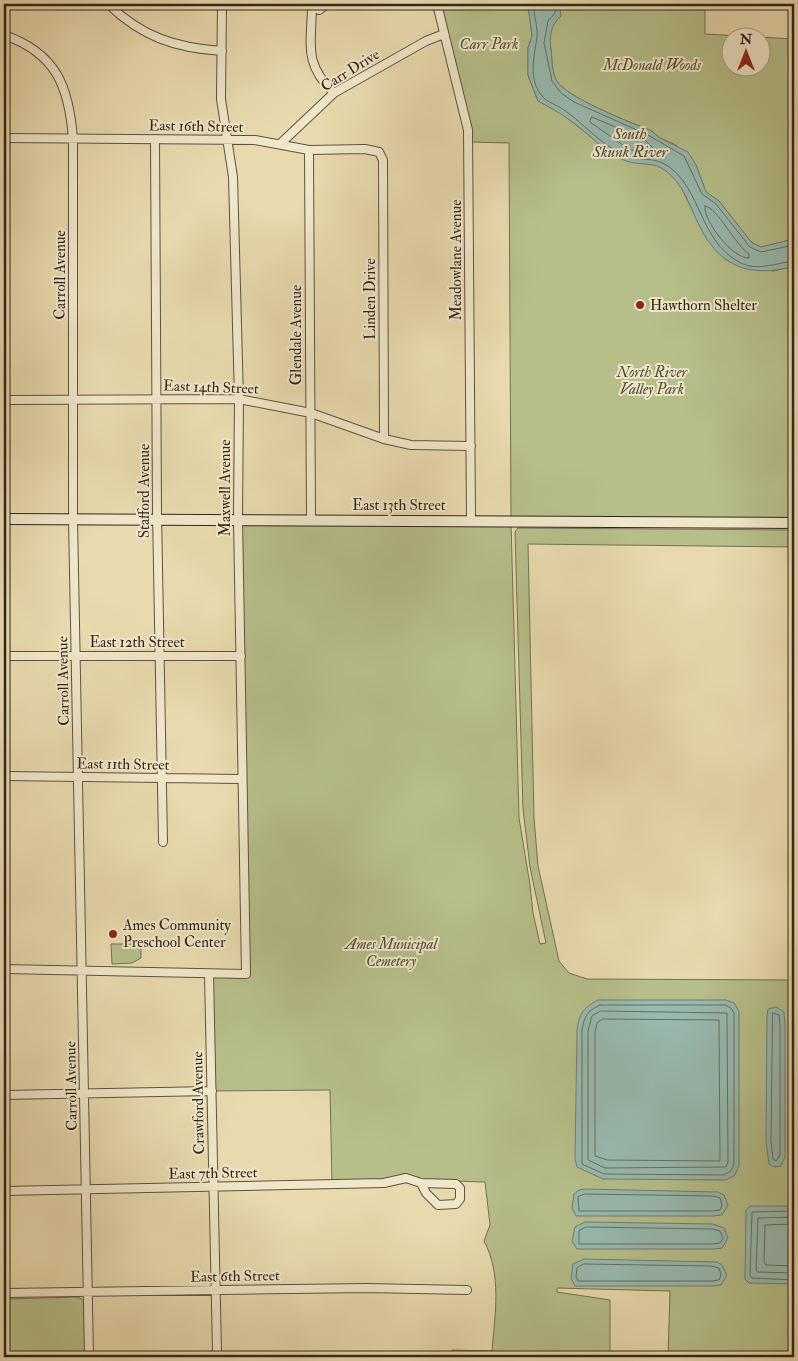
<svg xmlns="http://www.w3.org/2000/svg" width="798" height="1361" font-family="'IM FELL Double Pica',serif">
	<style>
		.green { fill: #b6bf8a; stroke: #737252; fill-rule: evenodd }
		.water { fill: #98baaf; stroke: #6e7f74 }
		.lines { fill: none; stroke-linecap: round; stroke-linejoin: round }
		.shore { stroke: #647065; stroke-width: 1 }
		.street-casing { stroke: #5e5340; stroke-width: 10 }
		.secondary-casing { stroke: #30261b; stroke-width: 12 }
		.street { stroke: #f0e7ca; stroke-width: 8 }
		.secondary { stroke: #f0e7ca; stroke-width: 10 }
		.poi-dot { fill: #8f2418; stroke: #f0e7ca; stroke-width: 2 }
		.labels { text-anchor: middle; stroke-width: 4; stroke-linejoin: round; paint-order: stroke }
		.park-label { font-size: 15px; font-style: italic; fill: #524c37; stroke: #f0e7ca }
		.street-label { font-size: 15px; fill: #30261b; stroke: #f0e7ca }
		.poi-label { font-size: 15px; fill: #30261b; stroke: #f0e7ca; text-anchor: start }
		.water-label { font-size: 16px; font-style: italic; fill: #4a4b40; stroke: #f0e7ca }
	</style>
	<rect width="100%" height="100%" fill="#e8daae"/>
	<filter id="stains"><feTurbulence type="fractalNoise" baseFrequency=".004" numOctaves="4"/><feColorMatrix values="0 0 0 0 .2 0 0 0 0 .09 0 0 0 0 .02 0 0 0 .5 -.17"/></filter>
	<radialGradient id="worn" r=".72"><stop offset=".6" stop-color="#630" stop-opacity="0"/><stop offset="1" stop-color="#630" stop-opacity=".3"/></radialGradient>
	<path class="green" d="M437,4H528L532,36L528,48V75L538,101L561,113L596,141L626,161L653,164L666,170L679,183L706,238L726,260L773,271L794,266V523L511,521L519,818L530,885L533,913L540,944L546,943L530,867L523,809L515,532L518,528L794,530V547L528,544L534,818L538,866L559,961L569,973L587,979L794,980V1357H668L670,1291L557,1288V1292L610,1300V1357H453L452,1350L492,1351C495,1314 502,1274 484,1241L490,1225L485,1182L414,1180L332,1184L330,1090L212,1091L209,974H246L238,519L511,520L509,143L469,142Z
		M559,4H705V34L794,39V239L761,247L752,243L719,201L706,192L696,165L676,145L660,138L650,130C631,123 565,97 556,80C552,72 552,59 551,50C548,37 551,24 561,16ZM730,38H760V68H730Z
		M111,944H141V958L132,963L112,964Z
		M77,1297L84,1300L85,1357H4V1299Z"/>
	<path class="water" d="M528,4H559L561,16C551,24 549,37 551,50C552,59 552,72 556,80C565,97 631,123 650,130L660,138L688,152L696,165L706,192L719,201L752,243L761,247L794,239V266C749,279 718,266 698,223C689,204 683,184 666,171C653,161 641,166 626,161C609,155 594,139 580,128C567,117 553,109 538,101L528,75V48L532,36Z
		M598,1000H726L734,1003L739,1011V1165L735,1175L726,1180L603,1179L577,1167L575,1159L577,1030C579,1014 583,1008 598,1000Z
		M776,1007L784,1012L785,1025V1157L781,1166L774,1167L769,1164L766,1142L767,1016L768,1009Z
		M585,1189L718,1192L724,1195L728,1205L722,1215L713,1216H576L572,1208L574,1194L579,1190Z
		M750,1206H794V1284L749,1283L745,1279L746,1210Z
		M585,1222L713,1224L724,1228L728,1238L722,1248L714,1249H577L572,1241L575,1227Z
		M584,1259L717,1262L722,1265L727,1275L721,1285L712,1286H575L571,1278L573,1264Z"/>
	<g class="lines">
		<path class="shore" d="M533,4C534,14 538,28 537,38C534,56 528,80 542,96C546,102 558,105 564,110C585,124 604,149 629,156C643,161 655,157 668,166C702,190 699,240 739,262C756,272 776,263 794,261
			M555,4V13L548,21L544,43L552,81L561,93L574,102L648,135L684,156L702,194L716,204L750,247L761,252L794,245
			M592,117L645,140L656,151L630,150L590,122Z
			M705,206C718,208 735,245 749,254V258C733,259 703,221 705,206Z
			M600,1005H725L731,1008L734,1013V1164L731,1171L724,1175L604,1174L582,1164V1030C584,1017 587,1011 600,1005Z
			M601,1011L727,1013L728,1162L726,1167L605,1168L588,1160V1031L592,1016Z
			M773,1013L779,1015L780,1026V1155L776,1161L773,1159L771,1141Z
			M603,1019L719,1020L720,1161L607,1160L595,1156V1032L597,1023Z
			M585,1194L713,1196L720,1198L722,1205L720,1210L713,1211H579L578,1197Z
			M794,1211L752,1212L750,1276L752,1278L794,1280
			M794,1217L758,1218L756,1270L758,1272L794,1273
			M794,1224L765,1225L764,1262L766,1265L794,1266
			M586,1227L713,1229L720,1231L723,1238L720,1243L713,1244H579V1231Z
			M584,1264L711,1266L719,1268L721,1275L719,1280L712,1281H578L576,1277L577,1268Z"/>
		<defs>
			<path id="street" d="M108,4C142,37 176,48 222,51
				M437,4L468,130L471,520
				M311,6L319,10L327,4
				M312,8C311,46 304,64 334,93
				M4,35C56,53 69,86 73,139V519L89,1357
				M4,138L255,140L309,150L365,149L379,152L383,160L384,439
				M155,139L157,512L163,842
				M280,144L334,93L426,41L444,34
				M309,150L311,520
				M4,400L239,399L311,413L384,439L411,445L471,446
				M4,656H241
				M4,776L242,779
				M4,969L246,974L238,519L239,399L233,177L221,99L222,4
				M209,974L217,1352
				M4,1095L212,1091
				M4,1191L384,1183L406,1178L421,1183L456,1184L460,1188V1199L456,1204L438,1205L426,1193L421,1183
				M4,1293L367,1288L467,1290"/>
			<path id="secondary" d="M4,519L794,523"/>
		</defs>
		<use href="#street" class="street-casing"/>
		<use href="#secondary" class="secondary-casing"/>
		<use href="#street" class="street"/>
		<use href="#secondary" class="secondary"/>
	</g>
	<g class="poi-dot">
		<circle cx="640" cy="305" r="5"/>
		<circle cx="113" cy="934" r="5"/>
	</g>
	<g class="labels">
		<g class="park-label">
			<text x="489" y="49">Carr Park</text>
			<text x="652" y="70">McDonald Woods</text>
			<text x="652" y="377">North River<tspan x="652" dy="17">Valley Park</tspan></text>
			<text x="391" y="949">Ames Municipal<tspan x="391" dy="17">Cemetery</tspan></text>
		</g>
		<g class="street-label">
			<text transform="translate(350 70) rotate(-32)" y="5">Carr Drive</text>
			<text transform="translate(196 126) rotate(1)" y="5">East 16th Street</text>
			<text transform="translate(456 260) rotate(-90)" y="5">Meadowlane Avenue</text>
			<text transform="translate(60 275) rotate(-90)" y="5">Carroll Avenue</text>
			<text transform="translate(370 299) rotate(-90)" y="5">Linden Drive</text>
			<text transform="translate(296 335) rotate(-90)" y="5">Glendale Avenue</text>
			<text transform="translate(211 387) rotate(2)" y="5">East 14th Street</text>
			<text transform="translate(225 488) rotate(-90)" y="5">Maxwell Avenue</text>
			<text transform="translate(144 491) rotate(-90)" y="5">Stafford Avenue</text>
			<text x="399" y="510">East 13th Street</text>
			<text x="137" y="647">East 12th Street</text>
			<text transform="translate(63 681) rotate(-91)" y="5">Carroll Avenue</text>
			<text transform="translate(123 764) rotate(1)" y="5">East 11th Street</text>
			<text transform="translate(71 1086) rotate(-91)" y="5">Carroll Avenue</text>
			<text transform="translate(198 1103) rotate(-91)" y="5">Crawford Avenue</text>
			<text transform="translate(213 1173) rotate(-1)" y="5">East 7th Street</text>
			<text transform="translate(235 1276) rotate(-1)" y="5">East 6th Street</text>
		</g>
		<g class="poi-label">
			<text x="650" y="310">Hawthorn Shelter</text>
			<text x="123" y="930">Ames Community<tspan x="123" dy="17">Preschool Center</tspan></text>
		</g>
		<g class="water-label">
			<text x="630" y="139">South<tspan x="630" dy="18">Skunk River</tspan></text>
		</g>
	</g>
	<rect width="798" height="1361" fill="none" stroke="#e8daae" stroke-width="20"/>
	<rect x="5" y="5" width="788" height="1351" fill="none" stroke="#30261b" stroke-width="2.5"/>
	<rect x="10" y="10" width="778" height="1341" fill="none" stroke="#30261b"/>
	<g transform="translate(746 52)"><circle r="24" fill="#f0e7ca" stroke="#a39a84"/>
	<path d="M0-4L9 19L0 12L-9 19Z" fill="#8f2418"/>
	<text y="-8" font-size="14" font-weight="bold" text-anchor="middle" fill="#30261b">N</text>
	</g>
	<rect width="100%" height="100%" filter="url(#stains)"/>
	<rect width="100%" height="100%" fill="url(#worn)"/>
</svg>
